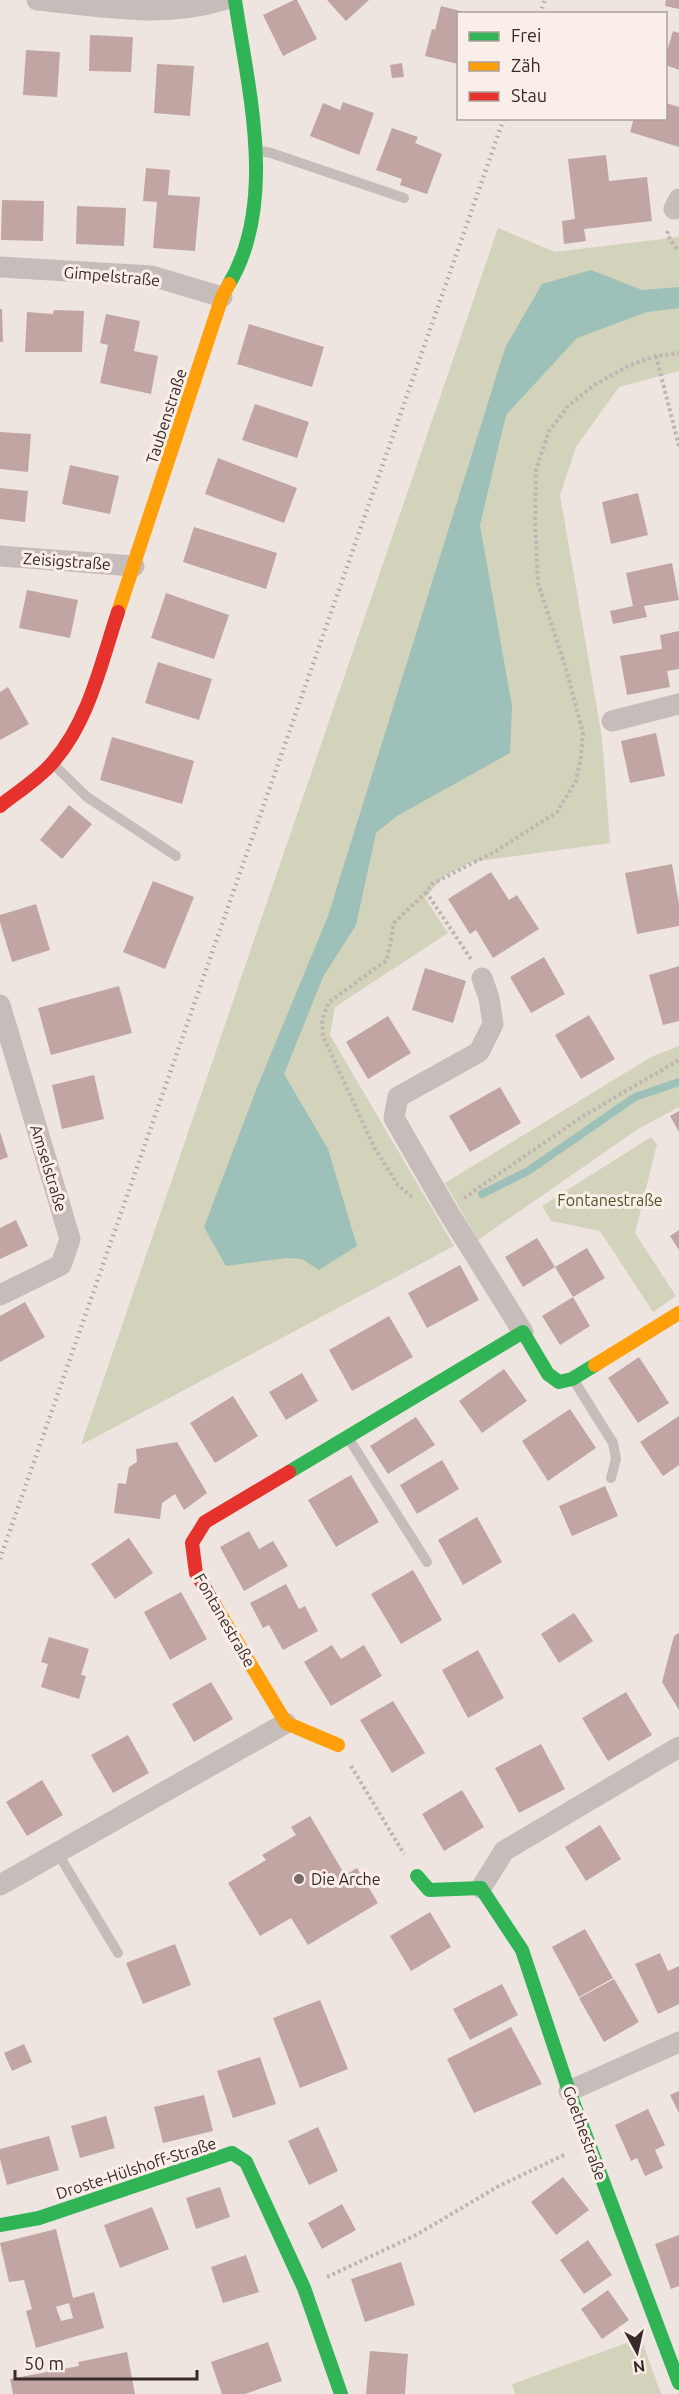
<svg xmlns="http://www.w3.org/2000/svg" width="679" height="2394" font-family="Ubuntu,sans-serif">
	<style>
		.green { fill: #d3d2ba }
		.water { fill: #9dc1b9 }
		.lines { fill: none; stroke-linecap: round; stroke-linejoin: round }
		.stream { stroke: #9dc1b9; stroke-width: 8 }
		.building { fill: #c1a5a2; fill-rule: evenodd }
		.path { stroke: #bfb5b2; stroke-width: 4; stroke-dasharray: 3 3; stroke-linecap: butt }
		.lane { stroke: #c6bdba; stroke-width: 10 }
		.street { stroke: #c6bdba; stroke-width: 21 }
		.fast { stroke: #30b455; stroke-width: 14 }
		.slow { stroke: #ff9f0a; stroke-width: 14 }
		.jam { stroke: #e5322d; stroke-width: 14 }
		.rail { stroke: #aea6a4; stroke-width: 4.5; stroke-dasharray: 1.5 4.5; stroke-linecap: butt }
		.poi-dot { fill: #786b69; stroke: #faeee8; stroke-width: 2 }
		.labels { text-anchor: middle; stroke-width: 6; stroke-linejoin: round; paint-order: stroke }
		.street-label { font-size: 16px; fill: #382a28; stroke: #faeee8 }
		.park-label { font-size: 16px; fill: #4f572b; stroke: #faeee8 }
		.poi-label { font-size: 16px; fill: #382a28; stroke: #faeee8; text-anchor: start }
	</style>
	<rect width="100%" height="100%" fill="#eee5e1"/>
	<path class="green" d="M498,228L555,252L679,237V371L619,387L576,447L560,495L602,737L610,843L471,862L443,877L425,898L448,933L335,1007L330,1035L454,1246L81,1445Z
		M679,1046V1107L638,1129L478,1240L445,1183L651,1057Z
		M651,1137L657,1144L635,1233L676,1296L653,1312L600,1231L551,1221L542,1206Z
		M641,2338L661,2394H515L512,2384Z"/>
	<path class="water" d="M591,270L642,290L679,287V308L647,312L577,338L506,415L480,525L512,706L510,753L397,816L376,833L356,925L323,977L284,1074L328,1149L357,1246L319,1270L302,1259L287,1258L226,1266L204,1227L258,1085L328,916L505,348L542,284Z"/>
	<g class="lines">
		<path class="stream" d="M482,1194L528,1171L635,1097L679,1082"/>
	</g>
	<path class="building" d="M294,0H297L317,39L283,56L263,15Z
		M327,0H369L346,21Z
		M666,0H679V9L665,6Z
		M441,6L468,13L458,14V64L425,56L432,29L435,30Z
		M673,31L679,33V70L666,65V54Z
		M90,35L133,37L131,72L89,71Z
		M26,50L60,52L57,97L23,95Z
		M402,63L404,77L392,78L390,65Z
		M157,64L194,66L190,116L154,113Z
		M343,102L374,113L359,155L310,136L323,103L340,110Z
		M666,103L679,107V147L630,132L634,118H666Z
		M392,128L418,137L415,143L442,154L427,194L400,185L402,179L376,170Z
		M606,155L609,181L647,177L652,221L584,229L586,241L564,244L562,221L575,219L568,159Z
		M146,168L170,170L168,195L200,197L195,251L153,248L157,202L143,201Z
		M2,200L44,201L43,241L1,240Z
		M77,206L126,208L124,246L76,244Z
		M0,309H2L3,342H0Z
		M54,310L84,311L82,352H25L27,312L53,314Z
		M106,314L140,321L134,351L158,356L151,394L100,383L108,345L100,343Z
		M249,324L324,347L312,387L237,364Z
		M255,404L309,422L297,458L242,440Z
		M0,432L31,434L28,472L0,469Z
		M218,458L297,488L284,523L205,494Z
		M70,465L119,476L110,514L62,504Z
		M0,488L28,491L25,522L0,519Z
		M638,493L648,535L611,544L602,502Z
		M194,527L277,553L266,589L183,562Z
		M672,563L679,600L644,606L647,617L613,624L610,611L633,606L626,573Z
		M27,590L78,600L70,638L19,628Z
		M166,593L229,615L214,659L151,638Z
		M679,631V669L667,671L670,687L627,695L620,656L662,649L660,635Z
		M158,662L212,679L199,720L145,703Z
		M8,687L29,724L0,740V692Z
		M656,733L665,776L630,783L621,741Z
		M112,737L194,761L182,804L100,780Z
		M69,805L92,824L62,859L40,840Z
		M672,864L679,904V926L637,934L625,873Z
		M491,872L509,900L517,895L539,929L493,958L476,930L470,934L448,899Z
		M153,881L194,897L165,969L123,952Z
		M36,904L50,950L12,962L0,922V915Z
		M544,957L565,994L531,1013L510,977Z
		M679,966V1021L663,1025L649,975Z
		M425,968L466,981L453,1023L412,1010Z
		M119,986L132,1033L51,1055L38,1008Z
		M589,1015L615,1059L581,1079L555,1035Z
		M388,1016L411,1053L368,1079L346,1042Z
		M94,1075L104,1119L62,1129L52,1085Z
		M500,1087L521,1123L470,1152L449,1116Z
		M679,1111V1132L670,1116Z
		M0,1132L8,1157L0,1160Z
		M16,1220L28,1246L0,1259V1228Z
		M679,1230V1250L670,1236Z
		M537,1238L555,1267L523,1287L505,1257Z
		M587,1248L605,1278L573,1297L555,1267Z
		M460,1265L479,1300L427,1328L408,1293Z
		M573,1297L590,1326L560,1345L542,1316Z
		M25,1302L45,1337L0,1362V1316Z
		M389,1316L413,1357L352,1391L329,1350Z
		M639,1357L669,1403L638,1423L608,1378Z
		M504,1369L527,1401L482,1433L459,1401Z
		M302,1373L318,1401L286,1420L269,1392Z
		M233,1396L258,1436L215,1463L190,1423Z
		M570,1409L596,1448L548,1481L522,1441Z
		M679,1416V1465L663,1476L640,1442Z
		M416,1417L435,1445L388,1474L370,1446Z
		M177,1442L207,1493L184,1510L175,1494L162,1503L160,1519L114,1513L118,1483L126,1484L129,1467L137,1462L136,1449Z
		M442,1460L459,1489L417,1514L400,1485Z
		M351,1475L379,1522L336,1547L308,1500Z
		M605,1486L618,1516L572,1536L559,1506Z
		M477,1517L502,1562L463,1585L438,1540Z
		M249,1531L259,1549L273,1541L288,1566L244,1591L220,1547Z
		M129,1538L153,1573L115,1599L91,1564Z
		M413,1570L442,1620L401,1644L371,1594Z
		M286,1584L299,1609L305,1606L318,1631L283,1650L269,1625L263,1628L250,1603Z
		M181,1592L207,1639L170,1660L144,1612Z
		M574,1613L593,1641L559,1663L541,1634Z
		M679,1633V1710L662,1682L674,1636Z
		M49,1637L89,1649L81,1675L86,1676L79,1699L41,1687L48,1664L41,1662Z
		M332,1645L341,1659L364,1645L382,1676L331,1706L304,1662Z
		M478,1650L504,1698L468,1718L442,1670Z
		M211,1682L233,1719L194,1742L172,1704Z
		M626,1692L652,1735L608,1761L582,1718Z
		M393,1701L425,1753L392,1773L360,1720Z
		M128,1735L149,1773L113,1793L91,1755Z
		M541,1744L565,1789L519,1813L495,1768Z
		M42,1780L63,1815L27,1836L6,1802Z
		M462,1790L484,1827L444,1851L422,1814Z
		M310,1816L345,1875L357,1868L378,1903L308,1945L291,1918L260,1936L228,1883L266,1860L262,1855L296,1835L291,1827Z
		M600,1825L621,1859L586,1881L565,1847Z
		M430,1912L451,1947L411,1971L390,1936Z
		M585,1929L613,1978L579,1997L552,1947Z
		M175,1944L191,1985L143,2004L126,1963Z
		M660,1953L668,1971L679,1966V2004L658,2014L635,1964Z
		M614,1979L639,2022L604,2042L579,1998Z
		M502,1984L518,2015L470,2040L453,2009Z
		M320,2000L348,2069L300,2088L273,2018Z
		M511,2027L542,2084L474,2113L447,2059Z
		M24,2044L32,2062L12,2071L4,2053Z
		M260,2057L276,2104L233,2118L217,2071Z
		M679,2091V2113L670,2095Z
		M204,2095L213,2131L163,2143L154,2107Z
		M648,2109L665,2145L655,2150L663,2168L645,2176L637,2158L631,2161L615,2125Z
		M106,2116L115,2148L80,2158L71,2126Z
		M318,2127L338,2171L309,2185L288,2141Z
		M49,2136L59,2170L7,2185L0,2159V2149Z
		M563,2177L589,2210L556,2235L531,2202Z
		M220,2187L230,2217L196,2229L186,2198Z
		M342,2204L356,2230L322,2249L308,2223Z
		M152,2207L169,2249L120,2268L104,2225Z
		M56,2229L73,2298L94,2292L104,2328L36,2348L26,2311L32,2309L24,2280L9,2282L0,2243ZM69,2303L73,2318L61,2321L56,2307Z
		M679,2235V2286L671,2289L655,2244Z
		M588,2240L612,2275L584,2294L560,2260Z
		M246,2255L259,2292L223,2303L211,2267Z
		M401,2262L415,2305L365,2322L351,2279Z
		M608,2290L629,2320L602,2339L581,2309Z
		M268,2342L282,2381L245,2394H222L211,2362Z
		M370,2351L408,2354L405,2394H366Z
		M127,2352L135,2394H13L10,2379L79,2366L78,2362Z"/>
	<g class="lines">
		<path class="path" d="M668,231L667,234L675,247L679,249
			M656,356L679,446
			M471,959L426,892L432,884L496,851L557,812L576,781L581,757L583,733L567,672L538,583L535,522L536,469L549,431L569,405L594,385L630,365L656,356L679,353
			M412,1197L398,1185L374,1147L323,1036L322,1020L329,1002L387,960L394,923L426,892
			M464,1198L583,1116L679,1060
			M351,1766L404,1854
			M327,2277L416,2235L497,2187L566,2154"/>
		<path class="lane" d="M256,150L271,153L404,198
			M53,764L87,797L176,856
			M573,1379L613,1443L616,1459L611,1478
			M349,1439L427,1562
			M57,1852L118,1953"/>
		<path class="street" d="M37,0C99,6 162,19 223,0
			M674,209L679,199
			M0,267L152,276L222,297
			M0,556L134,566
			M612,721L679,704
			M482,978L489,998L493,1024L479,1052L398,1097L394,1118L447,1210L523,1332
			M0,1005L70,1239L61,1265L0,1295
			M0,1885L286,1723
			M481,1888L504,1851L679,1747
			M569,2091L679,2042"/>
		<path class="fast" d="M229,284C278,202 248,89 235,0
			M289,1472L523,1332L548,1374L559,1382L572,1379L595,1365
			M417,1876L429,1890L481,1888L522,1950L569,2091L679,2383
			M0,2225L39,2218L232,2153L246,2162L304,2288L341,2394"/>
		<path class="slow" d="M118,612L222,297L229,284
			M595,1365L679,1313
			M216,1607L286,1723L338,1745"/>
		<path class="jam" d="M0,806C17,792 39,779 53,762C89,721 101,663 118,612
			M216,1607L196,1573L192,1543L205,1522L289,1472"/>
		<path class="rail" d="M540,14L545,0
			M0,1559L504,118"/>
	</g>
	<circle class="poi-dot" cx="299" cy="1879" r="6"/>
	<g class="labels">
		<g class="street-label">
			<text transform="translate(112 276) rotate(5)" y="6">Gimpelstraße</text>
			<text transform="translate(166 416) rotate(-72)" y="6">Taubenstraße</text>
			<text transform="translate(67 561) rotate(4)" y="6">Zeisigstraße</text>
			<text transform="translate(49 1168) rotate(73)" y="6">Amselstraße</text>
			<text transform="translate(225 1620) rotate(60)" y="6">Fontanestraße</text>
			<text transform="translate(585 2133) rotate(70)" y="6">Goethestraße</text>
			<text transform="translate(136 2168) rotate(-18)" y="6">Droste-Hülshoff-Straße</text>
		</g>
		<g class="park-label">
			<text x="610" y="1206">Fontanestraße</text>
		</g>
		<g class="poi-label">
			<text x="311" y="1885">Die Arche</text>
		</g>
	</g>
	<rect x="457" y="12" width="210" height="108" fill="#faeee8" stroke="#aca09b" stroke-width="1.5"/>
	<rect x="469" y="32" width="30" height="9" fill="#30b455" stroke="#aca09b" stroke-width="1.5"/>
	<text x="511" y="42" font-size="18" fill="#382a28">Frei</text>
	<rect x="469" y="62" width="30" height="9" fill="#ff9f0a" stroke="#aca09b" stroke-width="1.5"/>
	<text x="511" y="72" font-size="18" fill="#382a28">Zäh</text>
	<rect x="469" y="92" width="30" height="9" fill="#e5322d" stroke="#aca09b" stroke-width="1.5"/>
	<text x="511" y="102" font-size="18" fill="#382a28">Stau</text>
	<g transform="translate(637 2352) rotate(172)" stroke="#faeee8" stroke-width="4.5" paint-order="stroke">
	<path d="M0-4.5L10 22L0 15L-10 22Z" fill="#382a28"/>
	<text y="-9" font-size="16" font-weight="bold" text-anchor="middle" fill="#382a28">N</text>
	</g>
	<path d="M15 2370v9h182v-9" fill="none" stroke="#382a28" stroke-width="3"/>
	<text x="24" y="2370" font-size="18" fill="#382a28" stroke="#faeee8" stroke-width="4.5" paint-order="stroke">50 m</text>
</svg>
